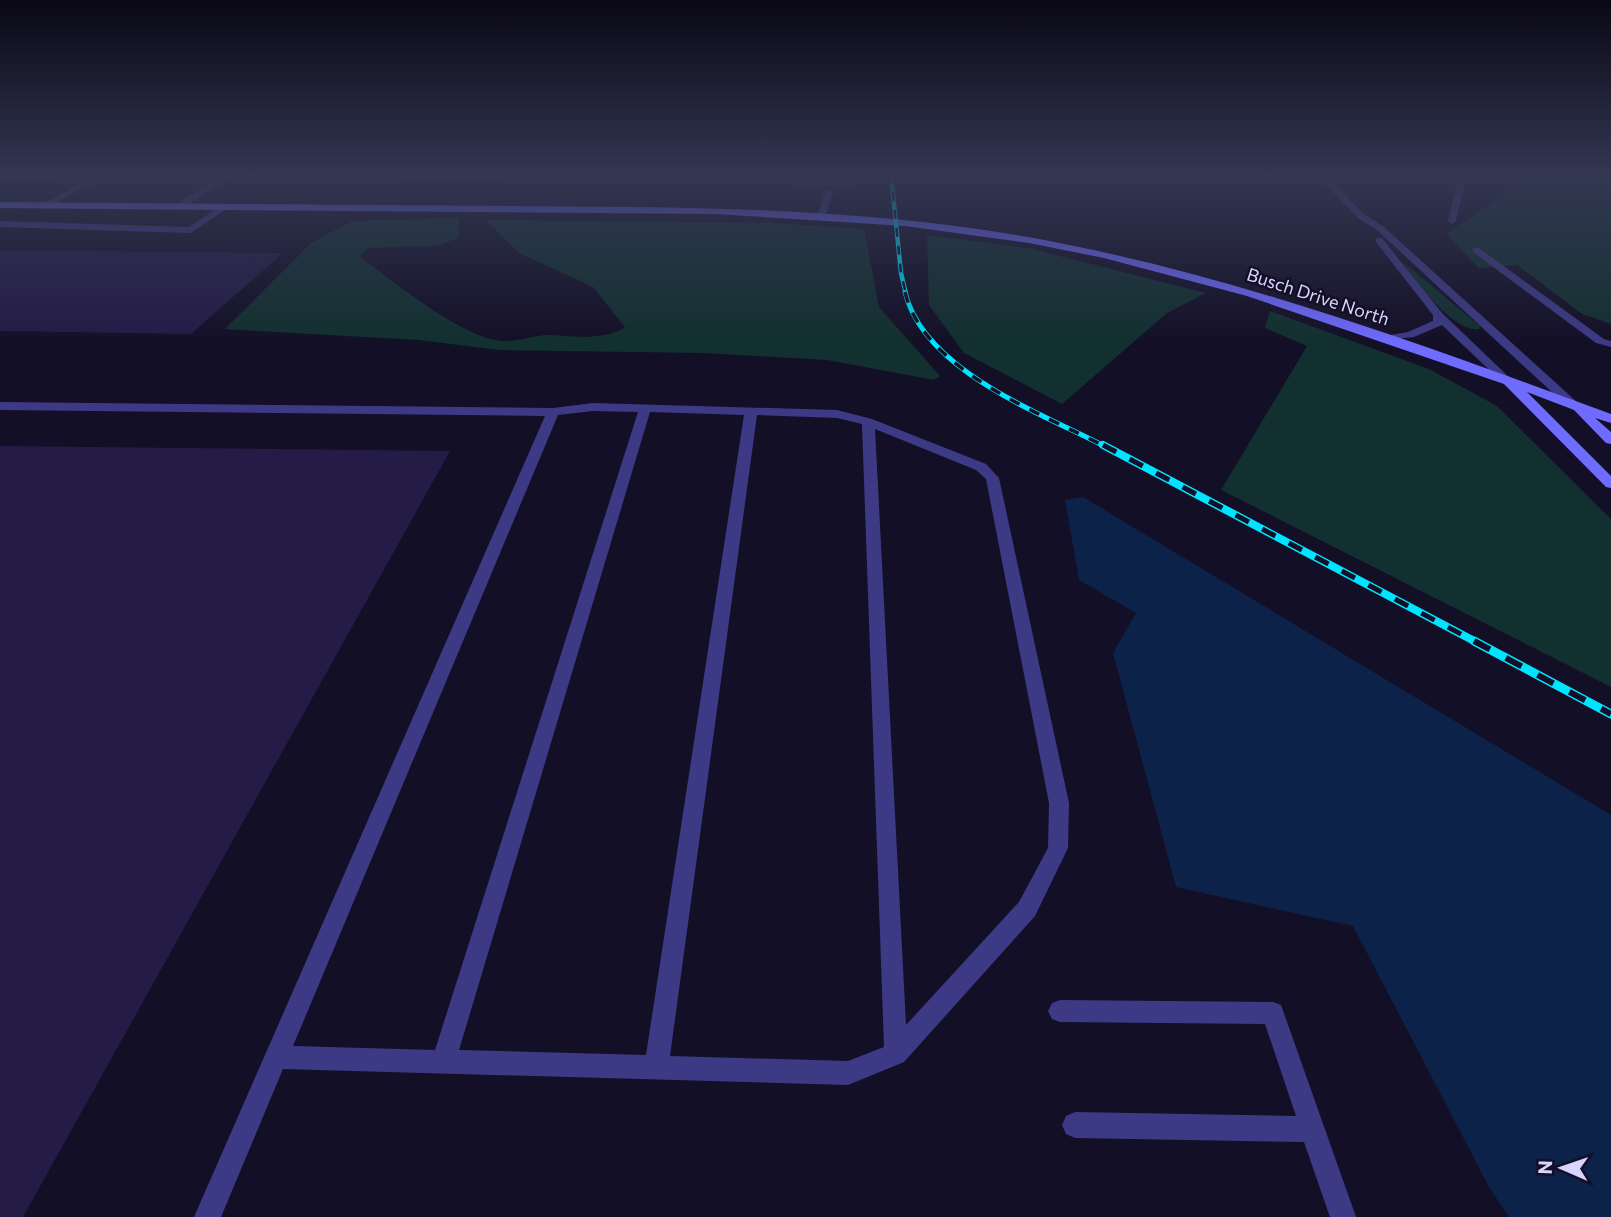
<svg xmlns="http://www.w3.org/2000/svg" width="1611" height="1217" font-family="Commissioner,sans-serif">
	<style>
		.green { fill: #12302f }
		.water { fill: #0c2248 }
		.building { fill: #241b47 }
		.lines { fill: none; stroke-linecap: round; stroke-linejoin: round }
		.lane { fill: #3d3a85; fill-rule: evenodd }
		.street { fill: #3d3a85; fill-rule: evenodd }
		.secondary { fill: #6f6bff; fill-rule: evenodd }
		.rail-far3-casing { stroke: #00e5ff; stroke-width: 4.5 }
		.rail-far2-casing { stroke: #00e5ff; stroke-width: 5 }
		.rail-far1-casing { stroke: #00e5ff; stroke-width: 8 }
		.rail-casing { stroke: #00e5ff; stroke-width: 9 }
		.rail-far3 { stroke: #130f26; stroke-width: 2.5; stroke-dasharray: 9; stroke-linecap: butt }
		.rail-far2 { stroke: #130f26; stroke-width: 3.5; stroke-dasharray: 11; stroke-linecap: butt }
		.rail-far1 { stroke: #130f26; stroke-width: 5; stroke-dasharray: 15; stroke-linecap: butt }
		.rail { stroke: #130f26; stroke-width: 6; stroke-dasharray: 18; stroke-linecap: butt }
		.labels { text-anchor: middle; stroke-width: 5; stroke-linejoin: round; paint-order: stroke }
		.far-street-label { font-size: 18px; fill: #d9d4ff; stroke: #130f26 }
	</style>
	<rect width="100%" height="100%" fill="#130f26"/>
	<path class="green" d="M1534,174H1611V324L1582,314L1517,265L1479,268L1446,234Z
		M459,218V238L436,246L368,248L359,256C392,280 465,341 505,341C521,341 536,334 552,335C575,337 606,340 625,327L593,287L519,253L485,220L771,223L864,229L879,307L940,376L934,380L827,360L703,353L499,350L419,340L225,329L311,243L352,221Z
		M927,235L1028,248L1206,293L1167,313L1062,404L964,353L929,305Z
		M1402,261L1480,326L1479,329C1454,333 1415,281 1402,261Z
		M1270,311L1429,369L1497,406L1611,519V687L1221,490L1307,346L1265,328Z"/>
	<path class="water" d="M1083,497L1611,815V1217H1509L1489,1187L1353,926L1176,887L1113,653L1136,613L1079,580L1065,500Z"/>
	<path class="building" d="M797,174H852V187L795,186Z
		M0,250L283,253L191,334L0,331Z
		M0,446L450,451L23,1217H0Z"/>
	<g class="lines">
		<path class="lane" d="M3,174L94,178L98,180L48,207H45V203L84,182L4,180L0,178Z
			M224,174H233L183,208H177V204Z
			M240,174H509L512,176L508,178L244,176Z
			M1459,174H1467L1456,221L1452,224L1448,221Z
			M826,189L833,191L825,217L821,220L817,217Z
			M222,205L229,207L191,233L0,227V221L189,227Z
			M1358,214H1364L1384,227L1577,402V408H1569L1378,231L1358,218Z
			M1376,238H1382L1442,313L1511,379V383H1503L1442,325L1414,337L1384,340V336L1408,332L1433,321V315L1376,242Z
			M1473,248H1479L1604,339L1611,341V347L1596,343L1473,252Z
			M0,402L553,408L593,403L837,410L872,419L986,464L999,478L1069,803L1068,848L1035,916L904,1062L848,1085L283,1069L221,1217H194L545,416L0,410ZM593,411L638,412L435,1050L293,1046L558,415ZM650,412L744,415L646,1055L459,1050ZM757,415L837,418L862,424L884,1047L848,1061L670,1056ZM875,429L976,470L986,479L1049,803L1048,848L1019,902L906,1025Z
			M1060,1000L1273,1002L1281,1005L1356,1217H1330L1304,1142L1075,1138L1066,1134L1062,1125L1066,1116L1075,1112L1296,1116L1265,1024L1060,1022L1052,1019L1048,1011L1052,1003Z"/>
		<path class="street" d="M1322,174H1330L1336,185L1364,214V218H1358L1329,188Z"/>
		<path class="secondary" d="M0,202C170,203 341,205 511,206C684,207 858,207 1028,237C1229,273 1421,344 1611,414V423L1595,418L1611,432V444L1606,443L1574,410L1527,392L1611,476V488L1606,487L1504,384L1247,296L1104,258L1029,243L905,226L716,214L0,208Z"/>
		<defs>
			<path id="rail-far3" d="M891,174L901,273L906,294"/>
			<path id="rail-far2" d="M905,292C924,371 1041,413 1106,447"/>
			<path id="rail-far1" d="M1103,445L1478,643"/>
			<path id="rail" d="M1474,641L1611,714"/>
		</defs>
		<use href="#rail-far3" class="rail-far3-casing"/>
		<use href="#rail-far2" class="rail-far2-casing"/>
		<use href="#rail-far1" class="rail-far1-casing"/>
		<use href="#rail" class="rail-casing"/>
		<use href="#rail-far3" class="rail-far3"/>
		<use href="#rail-far2" class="rail-far2"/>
		<use href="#rail-far1" class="rail-far1"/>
		<use href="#rail" class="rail"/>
	</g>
	<linearGradient id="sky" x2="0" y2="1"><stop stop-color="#0a0815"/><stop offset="0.51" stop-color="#333752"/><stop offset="1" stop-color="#333752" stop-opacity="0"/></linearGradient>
	<rect width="1611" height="344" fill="url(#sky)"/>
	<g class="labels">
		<g class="far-street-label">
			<text transform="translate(1318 297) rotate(18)" y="6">Busch Drive North</text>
		</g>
	</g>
	<g transform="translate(1562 1168) rotate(272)" stroke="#130f26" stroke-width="5" paint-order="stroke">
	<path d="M0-5L12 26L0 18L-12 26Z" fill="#d9d4ff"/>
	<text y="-10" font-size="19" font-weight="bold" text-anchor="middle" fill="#d9d4ff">N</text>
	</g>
</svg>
